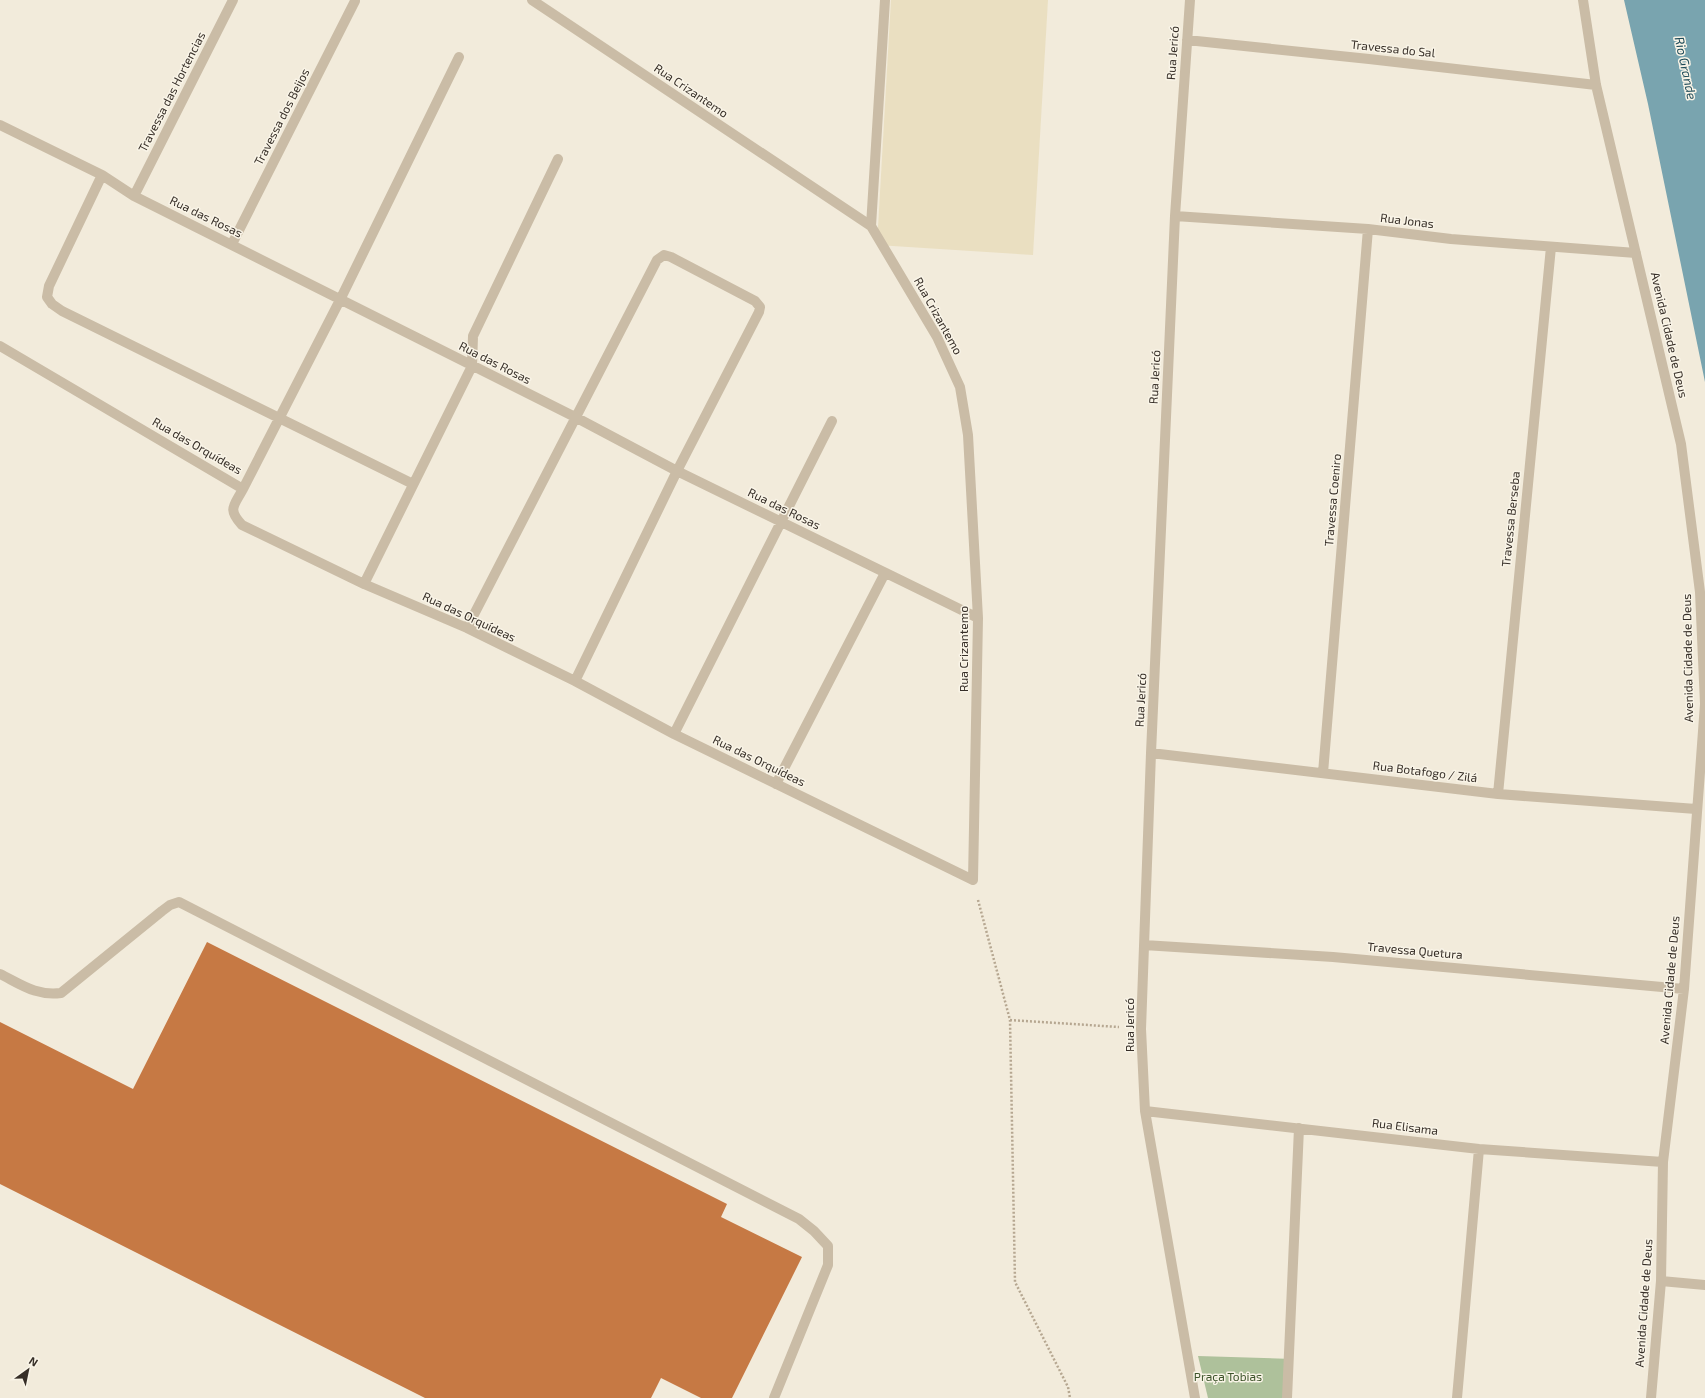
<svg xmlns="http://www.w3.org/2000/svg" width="1705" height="1398" font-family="'Exo 2',sans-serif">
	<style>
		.green { fill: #aec19b }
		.plaza { fill: #eadfc1 }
		.water { fill: #79a4af }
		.building { fill: #c67944 }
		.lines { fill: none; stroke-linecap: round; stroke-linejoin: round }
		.path { stroke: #b6a791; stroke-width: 2.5; stroke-dasharray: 2 2; stroke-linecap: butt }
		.service { stroke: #cabca6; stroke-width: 10 }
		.minor { stroke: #cabca6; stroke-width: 10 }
		.labels { text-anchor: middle; stroke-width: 3; stroke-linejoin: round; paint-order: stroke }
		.street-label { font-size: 12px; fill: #362e27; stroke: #f9f4e7 }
		.park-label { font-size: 12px; fill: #3e542b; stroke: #f9f4e7 }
		.water-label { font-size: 13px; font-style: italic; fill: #1d4a58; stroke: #f9f4e7 }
	</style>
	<rect width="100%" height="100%" fill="#f2ebdb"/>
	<path class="green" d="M1198,1356L1293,1359L1289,1398H1208Z"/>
	<path class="plaza" d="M891,0H1048L1033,255L877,245Z"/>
	<path class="water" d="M1624,0H1705V382L1648,104Z"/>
	<path class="building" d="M207,942L727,1204L721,1217L802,1257L732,1398H701L661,1378L651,1398H425L0,1184V1022L133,1089Z"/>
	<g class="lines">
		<path class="path" d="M978,900L1010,1020L1015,1282L1068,1387L1070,1398
			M1010,1020L1119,1027"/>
		<path class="service" d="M0,974C22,985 36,996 61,993L162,911L170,905L179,902L799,1219L814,1231L828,1246V1265L774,1398"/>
		<path class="minor" d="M1190,0L1175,216L1151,753L1141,1029L1145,1111L1195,1398
			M1583,0L1596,85L1681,444L1700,592L1705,704L1684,989L1663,1162L1661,1281L1651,1398
			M1187,40L1369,59L1596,85
			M0,125L102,175L134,196L577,418L677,471L978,618
			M102,175L49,286L47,297L52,304L62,311L413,484
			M134,196L233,0
			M1175,216L1368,229L1451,239L1636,253
			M871,226L885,0
			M232,244L355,1
			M0,346L243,489C234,506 227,509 242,525L364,584L467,628L575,681L674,734L973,880L978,618L968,435L960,387L937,337L871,226L532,0
			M243,489L340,300L459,57
			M364,584L472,366L473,336L558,159
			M467,628L657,260L664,255L671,257L755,301L760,307L759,312L677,471L575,681
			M674,734L832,421
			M1151,753L1498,794L1696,809
			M1323,773L1368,229
			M776,784L885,573
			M1498,794L1551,247
			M1144,945L1333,957L1684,989
			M1145,1111L1479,1149L1663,1162
			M1661,1281L1705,1285
			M1287,1398L1299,1128
			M1457,1398L1479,1149"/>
	</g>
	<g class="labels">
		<g class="street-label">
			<text transform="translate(1393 49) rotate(6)" y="4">Travessa do Sal</text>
			<text transform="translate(1173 53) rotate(-86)" y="4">Rua Jericó</text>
			<text transform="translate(691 91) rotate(34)" y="4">Rua Crizantemo</text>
			<text transform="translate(172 92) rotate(-63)" y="4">Travessa das Hortencias</text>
			<text transform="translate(282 117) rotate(-63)" y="4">Travessa dos Beijos</text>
			<text transform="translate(206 217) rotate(26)" y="4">Rua das Rosas</text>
			<text transform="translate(1407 221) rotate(7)" y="4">Rua Jonas</text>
			<text transform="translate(938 316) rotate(61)" y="4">Rua Crizantemo</text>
			<text transform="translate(1669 335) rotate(77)" y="4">Avenida Cidade de Deus</text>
			<text transform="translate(495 363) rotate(27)" y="4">Rua das Rosas</text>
			<text transform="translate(1155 377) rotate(-87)" y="4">Rua Jericó</text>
			<text transform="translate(197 446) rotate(30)" y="4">Rua das Orquídeas</text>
			<text transform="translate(1333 500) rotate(-85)" y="4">Travessa Coeniro</text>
			<text transform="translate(784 509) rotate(26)" y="4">Rua das Rosas</text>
			<text transform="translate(1511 519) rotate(-84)" y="4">Travessa Berseba</text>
			<text transform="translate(469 617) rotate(25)" y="4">Rua das Orquídeas</text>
			<text transform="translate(964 649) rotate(-90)" y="4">Rua Crizantemo</text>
			<text transform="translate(1688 658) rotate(-91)" y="4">Avenida Cidade de Deus</text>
			<text transform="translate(1141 700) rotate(-87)" y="4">Rua Jericó</text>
			<text transform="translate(759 761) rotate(26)" y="4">Rua das Orquídeas</text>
			<text transform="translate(1425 772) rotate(7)" y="4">Rua Botafogo / Zilá</text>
			<text transform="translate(1415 951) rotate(5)" y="4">Travessa Quetura</text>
			<text transform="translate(1670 980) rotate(-85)" y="4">Avenida Cidade de Deus</text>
			<text transform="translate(1130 1025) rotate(-90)" y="4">Rua Jericó</text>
			<text transform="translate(1405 1127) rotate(7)" y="4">Rua Elisama</text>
			<text transform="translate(1644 1303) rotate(-86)" y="4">Avenida Cidade de Deus</text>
		</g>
		<g class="park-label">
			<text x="1228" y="1381">Praça Tobias</text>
		</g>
		<g class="water-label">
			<text transform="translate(1686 68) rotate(78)" y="5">Rio Grande</text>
		</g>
	</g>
	<g transform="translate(28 1370) rotate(33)" stroke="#f9f4e7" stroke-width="3" paint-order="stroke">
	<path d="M0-3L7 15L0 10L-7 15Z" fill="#362e27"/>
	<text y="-6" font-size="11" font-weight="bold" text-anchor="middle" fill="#362e27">N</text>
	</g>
</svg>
